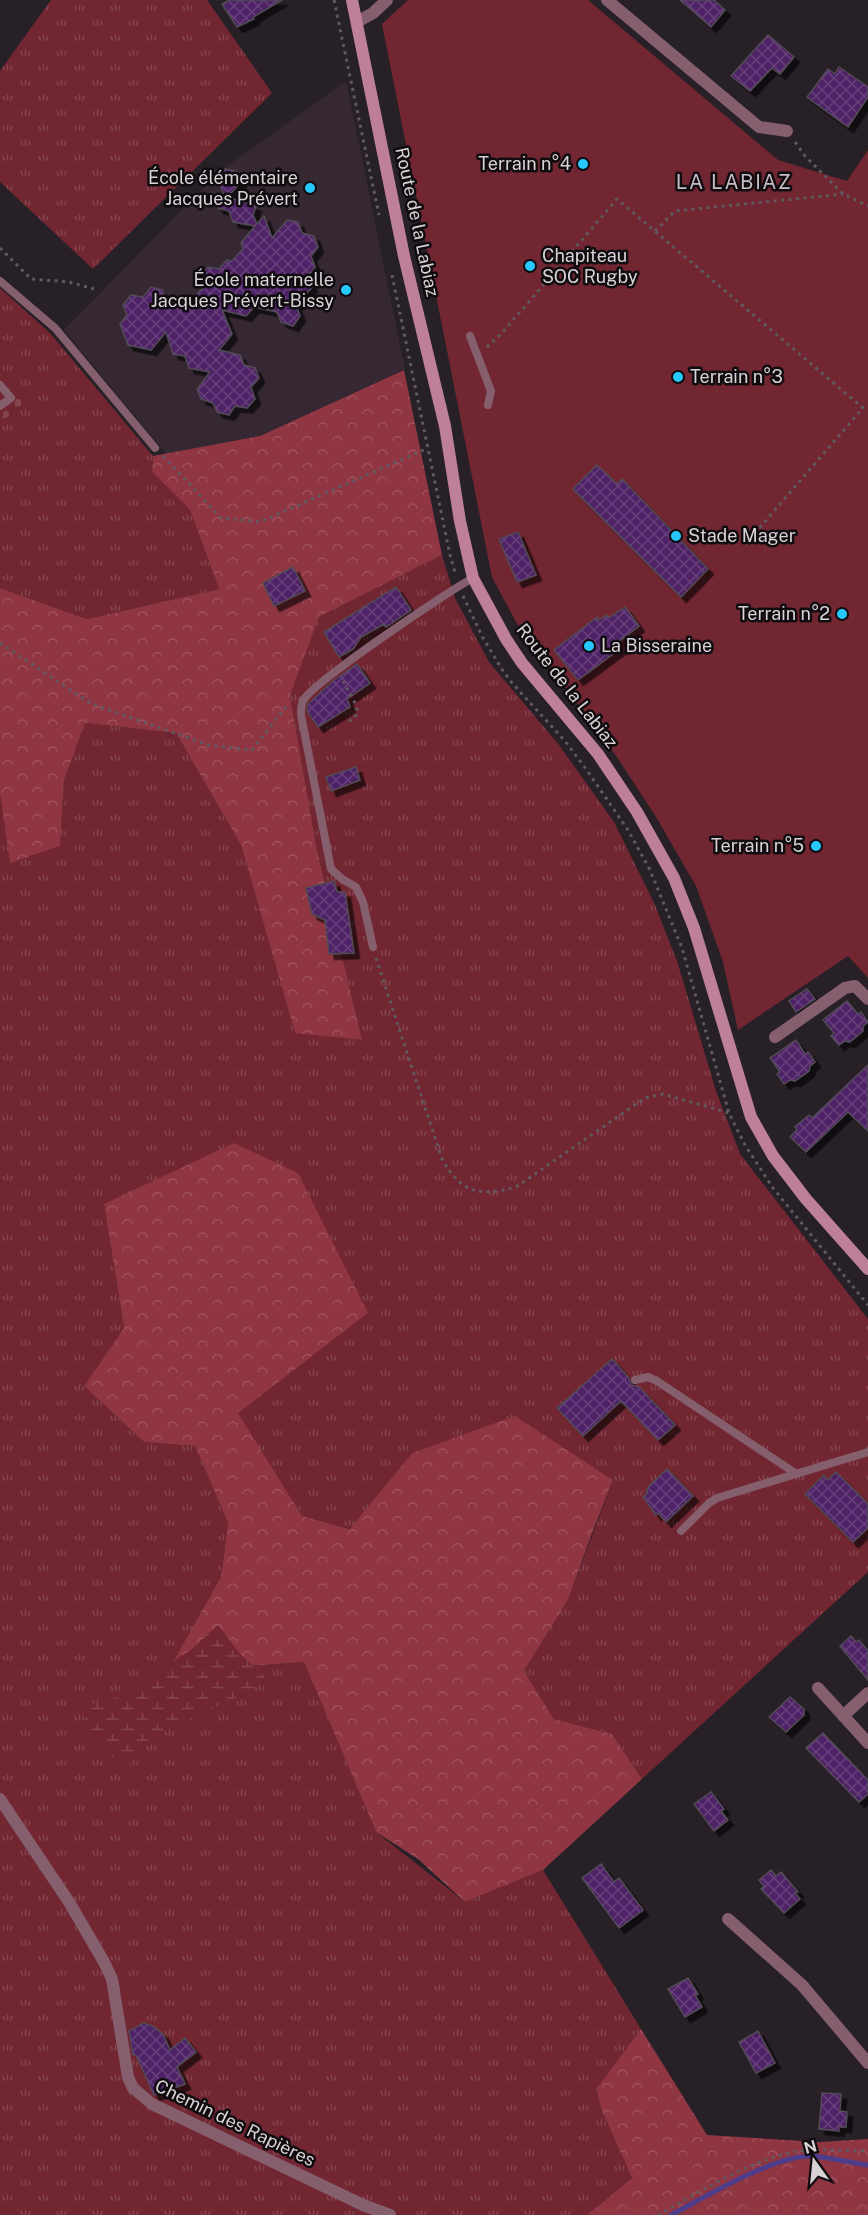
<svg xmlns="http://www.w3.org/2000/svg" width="868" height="2215" font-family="'Public Sans',sans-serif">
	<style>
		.built { fill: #352832 }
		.grass { fill: url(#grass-tufts) }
		.forest { fill: url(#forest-crowns) }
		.wetland { fill: url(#wetland-marsh) }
		.cemetery { fill: url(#cemetery-stones) }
		.pitch { fill: #712631 }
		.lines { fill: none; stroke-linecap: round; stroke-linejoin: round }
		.stream { stroke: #4e3d8a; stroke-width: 5 }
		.building { fill: url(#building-cross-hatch); stroke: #514b54; stroke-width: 1.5; filter: url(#shadow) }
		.path { stroke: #615960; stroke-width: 3; stroke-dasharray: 3 4.5; stroke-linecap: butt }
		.lane { stroke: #865f6e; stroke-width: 8 }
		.street { stroke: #865f6e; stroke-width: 12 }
		.secondary { stroke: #be8099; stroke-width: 12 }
		.poi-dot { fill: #27c8ff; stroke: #0f0b0e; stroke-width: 2 }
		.labels { text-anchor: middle; stroke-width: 5; stroke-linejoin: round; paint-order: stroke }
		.poi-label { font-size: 18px; fill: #d8d2d7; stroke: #0f0b0e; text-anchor: end }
		.street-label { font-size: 18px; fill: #d8d2d7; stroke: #0f0b0e }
		.neighbourhood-label { font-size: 20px; letter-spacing: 1.5px; fill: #c8bdc6; stroke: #0f0b0e }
	</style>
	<defs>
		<pattern id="grass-tufts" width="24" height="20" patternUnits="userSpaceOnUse" patternTransform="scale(1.5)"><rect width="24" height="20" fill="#712631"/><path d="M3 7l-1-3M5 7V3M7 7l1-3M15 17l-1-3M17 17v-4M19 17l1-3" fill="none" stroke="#84454e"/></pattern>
		<pattern id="forest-crowns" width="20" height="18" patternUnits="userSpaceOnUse" patternTransform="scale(1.5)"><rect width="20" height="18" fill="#903542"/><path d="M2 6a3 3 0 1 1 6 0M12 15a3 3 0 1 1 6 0" fill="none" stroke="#9f515d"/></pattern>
		<pattern id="wetland-marsh" width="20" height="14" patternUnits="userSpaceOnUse" patternTransform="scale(1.5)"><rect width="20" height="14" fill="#712631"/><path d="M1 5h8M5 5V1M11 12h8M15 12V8" fill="none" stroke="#84454e"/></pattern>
		<pattern id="cemetery-stones" width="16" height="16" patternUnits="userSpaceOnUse" patternTransform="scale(1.5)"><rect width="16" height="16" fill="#712631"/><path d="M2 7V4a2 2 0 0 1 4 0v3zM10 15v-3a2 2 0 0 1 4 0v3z" fill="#84454e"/></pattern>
		<pattern id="building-cross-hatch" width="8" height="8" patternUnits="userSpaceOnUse" patternTransform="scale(1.5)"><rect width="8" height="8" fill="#4e2066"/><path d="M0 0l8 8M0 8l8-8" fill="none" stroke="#67407b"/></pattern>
		<filter id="shadow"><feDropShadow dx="5.5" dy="5.5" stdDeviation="0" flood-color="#0009"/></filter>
	</defs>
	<rect width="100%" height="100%" fill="#282027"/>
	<path class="built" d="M346,81L405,369L260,436L166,454L64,330L219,172Z"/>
	<path class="grass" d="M51,0H207L272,93L93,269L0,182V71Z
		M0,288L50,333L153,456L152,472L190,510L219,589L87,619L0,588V423L26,402L0,369Z
		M442,555L455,598L489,662L559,745L614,822L655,905L678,964L716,1091L740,1154L868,1319V1572L642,1779L612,1734L554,1719L524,1671L568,1600L613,1480L514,1417L412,1453L351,1529L302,1516L237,1413L368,1313L104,1204L124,1328L84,1386L144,1442L195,1446L228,1523L221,1577L167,1672L304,1662L376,1832L465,1902L543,1870L641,2029L596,2089L602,2111L632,2178L587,2215H0V794L10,862L60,846L64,781L85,723L176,733L241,845L295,1032L362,1040L317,850L290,696L319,617Z"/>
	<path class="forest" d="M404,370L442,555L319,617L290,696L317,850L362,1040L295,1033L241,845L176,733L85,723L64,781L60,846L10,863L0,794V588L87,619L219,589L190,510L152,472L153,456L260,436Z
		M234,1143L298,1173L368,1313L238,1413L302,1516L350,1529L412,1453L515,1416L613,1480L594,1528L568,1600L524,1671L554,1719L612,1734L642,1779L543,1870L465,1902L418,1859L376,1832L304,1662L167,1672L221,1577L228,1523L195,1446L144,1442L84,1386L124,1328L104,1204Z
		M641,2029L707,2135L819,2142L868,2139V2215H587L632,2178L602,2111L596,2089Z"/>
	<path class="wetland" d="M218,1625L240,1654L268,1680L234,1699L162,1732L144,1746L129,1765C98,1752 89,1737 81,1706L117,1698L192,1649Z"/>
	<path class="cemetery" d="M0,369L26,402L0,423Z"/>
	<path class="pitch" d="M408,0H588L778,160L847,181L868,150V978L848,956L738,1030L723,962L696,886L656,817L615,754L516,622L492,577L382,24Z"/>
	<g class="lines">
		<path class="stream" d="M671,2215C705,2197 770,2158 808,2156C826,2156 849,2163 868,2165"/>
	</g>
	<path class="building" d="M230,0H282L253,17L254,19L237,27L222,4Z
		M680,0H714L725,10L711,27Z
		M768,35L794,57L780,74L772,68L750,91L731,76Z
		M839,67L868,87V97L848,127L807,97L828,69L835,74Z
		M224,169L236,171L241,182L227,197L256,206L253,215L257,224L264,216L272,238L287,220L298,222L302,233L314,236L318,247L311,256L315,267L308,276L312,287L296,306L300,316L293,326L281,322L277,312L254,307L246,316L222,310L232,334L219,350L240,355L244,365L255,368L259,378L251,387L255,399L247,408L235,406L229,415L217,412L213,403L201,399L197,389L210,372L189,368L185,356L173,354L166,332L151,350L128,345L120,324L127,315L123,305L131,295L143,297L151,287L162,290L166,301L188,304L203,288L199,278L208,267L219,269L227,260L232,261L243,249L241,243L255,226L233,222L229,211L218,208L212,193L225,197L217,177Z
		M597,465L617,484L622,479L708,569L681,597L573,489Z
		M518,532L536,575L517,582L499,539Z
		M293,567L305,591L274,606L263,583Z
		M396,587L411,610L386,627L384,624L361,637L353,649L339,657L324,632Z
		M625,607L639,626L617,643L621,648L578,680L554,650L597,617L599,620L607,615L609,618Z
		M357,664L370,683L347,699L350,707L318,727L307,711L308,704L333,681Z
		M356,767L360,780L331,791L326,777Z
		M334,881L337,892H345L354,953L329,954L325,920L312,914L306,888Z
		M807,989L815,999L796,1012L789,1001Z
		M847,1001L858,1014L861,1012L868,1022L863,1026V1031L850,1042L845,1041L839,1045L831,1036L834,1033L823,1020Z
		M796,1040L805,1054L808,1052L815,1062L810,1066L809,1071L795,1081L790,1080L784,1084L777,1074L780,1072L770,1058Z
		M868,1065V1131L848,1112L806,1152L790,1137L797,1130L795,1127L809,1115L812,1118Z
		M612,1359L629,1378L631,1385L639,1387L675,1425L658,1440L621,1401L583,1436L557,1408Z
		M667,1469L693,1496L666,1522L658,1513L656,1515L643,1497L648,1493L646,1491L650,1485Z
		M836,1472L868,1504V1528L853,1542L805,1494L824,1475L828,1480Z
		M851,1636L856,1642L859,1640L868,1651V1680L840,1646Z
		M790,1697L804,1709V1715L786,1732L769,1717Z
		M823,1733L868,1780V1794L859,1802L806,1748Z
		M711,1792L724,1809L721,1811L728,1820L714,1831L694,1804Z
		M601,1864L614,1882L619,1878L643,1910L619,1928L582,1878Z
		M771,1870L776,1876L781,1872L798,1892L795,1893L800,1899L784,1913L761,1889L764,1886L759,1880Z
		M688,1978L698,1994L695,1995L702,2007L685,2017L668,1989Z
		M144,2023L154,2027L163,2034L170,2050L185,2038L196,2052L177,2067L185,2084L154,2095L136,2055H133L129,2031Z
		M758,2031L775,2063L756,2073L739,2042Z
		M822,2093L841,2094L840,2111L847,2112L846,2127H839V2131L819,2129Z"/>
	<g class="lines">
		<path class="path" d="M334,0L379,215
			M795,142L805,156L843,194L868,206
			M655,231L675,211L843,194
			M0,248L31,279L69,282L94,289
			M392,275L450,555L456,576
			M487,347L502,333L617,199L863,408L742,548
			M163,456L221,518L260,522L428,448
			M463,596L483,638L503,671L512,683L565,741L586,769L628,830L650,870L682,948L729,1113L745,1145L773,1188L868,1305
			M0,643L90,703L208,745L252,750L285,708L290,705
			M343,681L355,703L358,713L352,720L345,722
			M376,958L442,1159C461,1193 479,1197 516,1187L645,1098L663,1094L729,1113
			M658,2215C700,2192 759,2154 807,2150C827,2149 848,2151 868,2151"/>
		<path class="lane" d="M0,281L55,328L155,448
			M470,336L491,391L488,405
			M0,385L11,398L0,406
			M373,947L363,902L356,887L342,879L331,869L301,715C301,711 301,705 303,701C310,684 450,590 473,578
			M635,1380L648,1377L657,1381L795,1473
			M681,1531L709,1503L717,1498L868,1452"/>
		<path class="street" d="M607,0L759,127L787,131
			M357,22L373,13L387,0
			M775,1037L845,988L855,986L868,999
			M818,1688L868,1743
			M843,1716L868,1693
			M0,1799L69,1902L104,1962L112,1979L128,2077L133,2088L152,2104L363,2205L390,2215
			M728,1919L802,1985L868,2063"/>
		<path class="secondary" d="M352,0L404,256L445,426L460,521L473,578L506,639L522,663L598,754L637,812L674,878L694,928L751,1117L773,1156L806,1199L868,1269"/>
	</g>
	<g class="poi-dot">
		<circle cx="583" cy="164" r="6"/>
		<circle cx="310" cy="188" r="6"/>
		<circle cx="530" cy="266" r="6"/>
		<circle cx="346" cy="290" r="6"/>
		<circle cx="678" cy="377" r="6"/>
		<circle cx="676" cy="536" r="6"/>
		<circle cx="842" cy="614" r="6"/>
		<circle cx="589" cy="646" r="6"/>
		<circle cx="816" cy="846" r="6"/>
	</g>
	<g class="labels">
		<g class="poi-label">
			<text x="571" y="170">Terrain n°4</text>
			<text x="298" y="184">École élémentaire<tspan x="298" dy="21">Jacques Prévert</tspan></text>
			<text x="542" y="262" text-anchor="start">Chapiteau<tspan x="542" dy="21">SOC Rugby</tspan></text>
			<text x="334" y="286">École maternelle<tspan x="334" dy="21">Jacques Prévert-Bissy</tspan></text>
			<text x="690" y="383" text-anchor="start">Terrain n°3</text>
			<text x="688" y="542" text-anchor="start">Stade Mager</text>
			<text x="830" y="620">Terrain n°2</text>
			<text x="601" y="652" text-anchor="start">La Bisseraine</text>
			<text x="804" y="852">Terrain n°5</text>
		</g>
		<g class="street-label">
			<text transform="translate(417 222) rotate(78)" y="6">Route de la Labiaz</text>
			<text transform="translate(567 686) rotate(52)" y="6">Route de la Labiaz</text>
			<text transform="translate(235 2123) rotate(26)" y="6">Chemin des Rapières</text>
		</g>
		<g class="neighbourhood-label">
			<text x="734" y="189">LA LABIAZ</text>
		</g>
	</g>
	<g transform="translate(814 2161) rotate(345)" stroke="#0f0b0e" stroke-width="4.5" paint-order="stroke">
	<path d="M0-4.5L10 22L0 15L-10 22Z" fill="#d8d2d7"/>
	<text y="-9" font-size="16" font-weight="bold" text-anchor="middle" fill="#d8d2d7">N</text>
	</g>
</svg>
